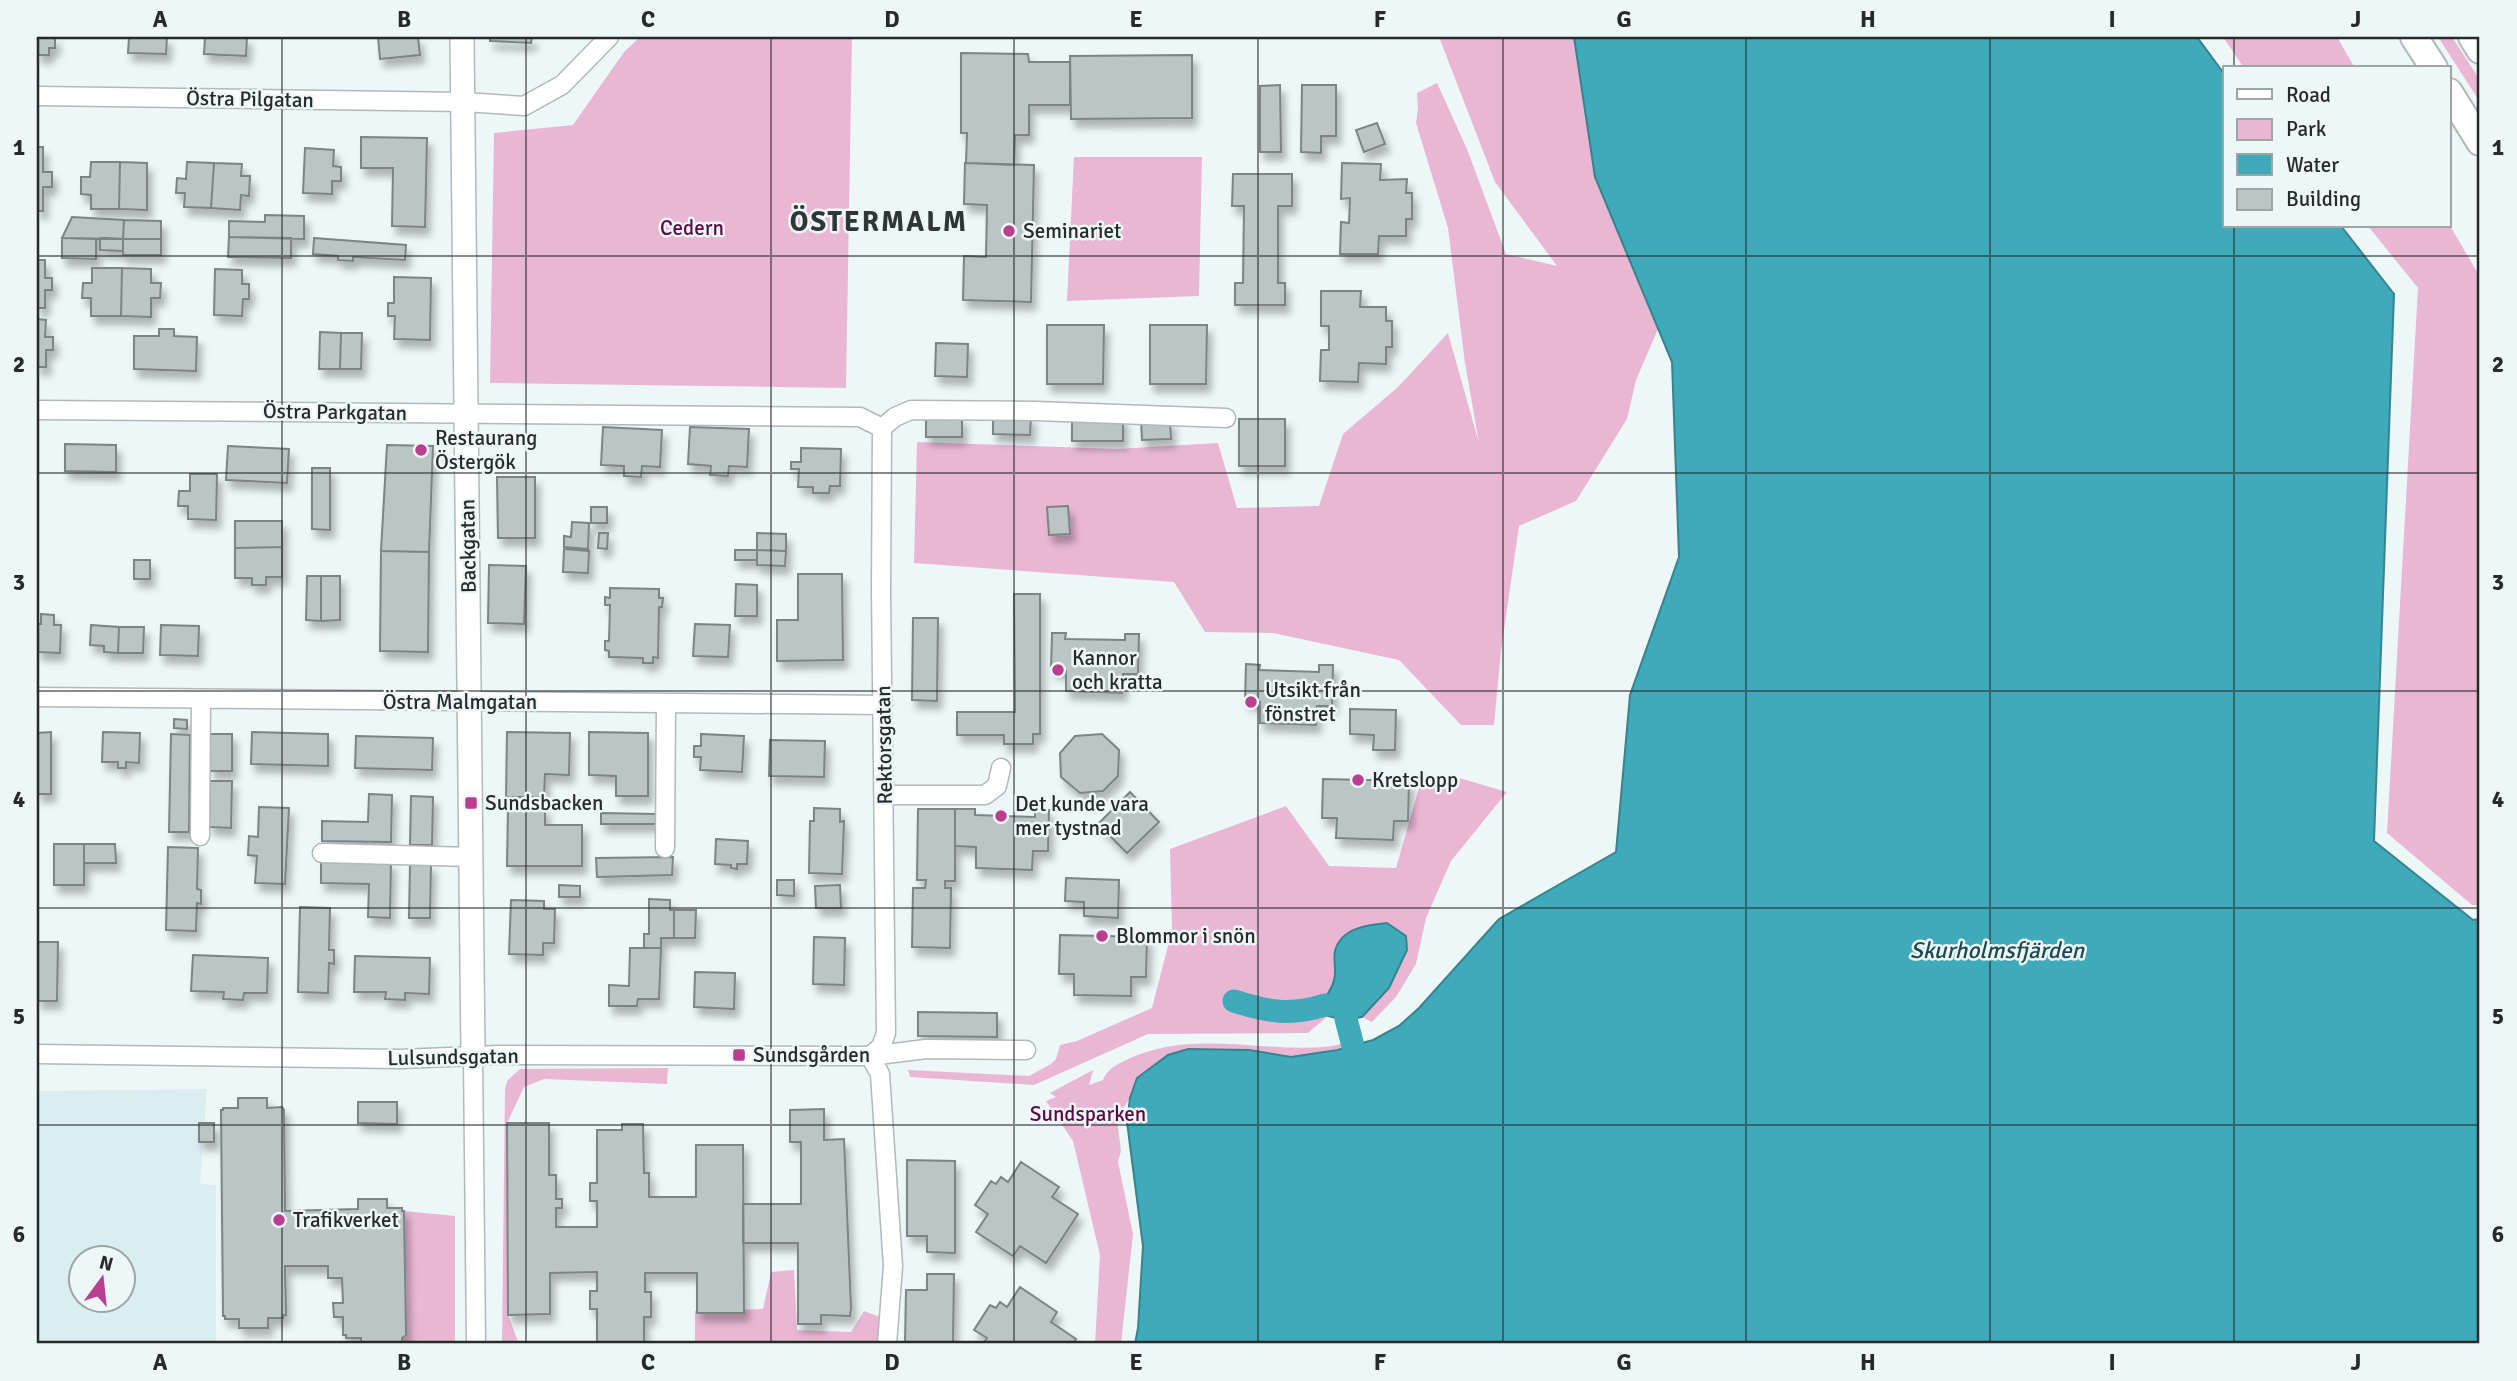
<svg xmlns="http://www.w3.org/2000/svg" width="2517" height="1381" font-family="Signika,sans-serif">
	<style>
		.built { fill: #daeef1; fill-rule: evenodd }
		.green { fill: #e9b7d4 }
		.water { fill: #3eaaba; stroke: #37848f; stroke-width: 2 }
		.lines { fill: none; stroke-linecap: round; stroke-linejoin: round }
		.canal { stroke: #3eaaba; stroke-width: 23 }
		.building { fill: #bbc5c6; stroke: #7b8486; stroke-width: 2; filter: url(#shadow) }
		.minor-casing { stroke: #b0b9bb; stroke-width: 21 }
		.tertiary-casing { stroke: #b0b9bb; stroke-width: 26 }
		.secondary-casing { stroke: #b0b9bb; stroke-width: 30 }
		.minor { stroke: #fff; stroke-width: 18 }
		.tertiary { stroke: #fff; stroke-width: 23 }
		.secondary { stroke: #fff; stroke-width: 26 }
		.grid { fill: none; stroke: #262a2b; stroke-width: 2; stroke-opacity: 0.55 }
		.poi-dot { fill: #ba3f91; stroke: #edf7f8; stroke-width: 2.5 }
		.labels { text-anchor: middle; stroke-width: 5; stroke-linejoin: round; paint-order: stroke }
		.street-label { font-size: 21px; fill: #262a2b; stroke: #edf7f8 }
		.park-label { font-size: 21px; fill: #5b0743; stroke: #edf7f8 }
		.poi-label { font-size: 21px; fill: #262a2b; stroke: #edf7f8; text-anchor: start }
		.water-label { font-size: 23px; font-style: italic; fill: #1a4950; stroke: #edf7f8 }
		.district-label { font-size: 28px; font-weight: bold; letter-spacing: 2px; fill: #2e3638; stroke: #edf7f8 }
		.neatline { fill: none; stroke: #262a2b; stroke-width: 2.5 }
		.grid-label { font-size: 23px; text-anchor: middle; font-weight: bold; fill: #262a2b }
	</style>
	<defs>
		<filter id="shadow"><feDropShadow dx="4.5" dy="8" stdDeviation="3.5" flood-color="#0004"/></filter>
	</defs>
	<rect width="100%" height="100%" fill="#edf7f8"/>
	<path class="built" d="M207,1089L200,1184L216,1185V1344H37V1091ZM80,1258H122V1300H80Z"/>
	<path class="green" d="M640,37H852L846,388L490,383L494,133L573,125L624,52Z
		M1439,37H1574L1595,177L1658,329L1636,380L1627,419L1576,501L1519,526L1501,651L1494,725H1461L1399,660L1273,633L1205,632L1174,582L914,563L917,442L1117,449L1218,443L1237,508L1319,506L1343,434L1398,387L1448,333L1479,443L1465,363L1448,228L1416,123L1418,108L1417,93L1437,83L1467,149L1506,254L1557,266L1495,182Z
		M2223,37H2337L2355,68H2244Z
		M2438,37H2452L2480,80V102Z
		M1074,157H1202L1199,296L1067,301Z
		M2449,224L2480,277V905H2472L2387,833L2418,288L2368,226Z
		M1423,774L1463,779L1507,792L1451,861L1426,918L1416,964L1396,997L1372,1022L1362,1017L1389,988L1335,952L1334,980L1324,1001L1328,1016L1308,1033L1148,1034L1034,1085L910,1077L908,1070L1029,1076L1051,1064L1056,1059L1060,1045L1077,1041L1152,1008L1172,930L1170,849L1286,806L1329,866L1396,868Z
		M1351,1041L1352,1046L1291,1057L1248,1050L1188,1049L1137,1078L1130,1098L1117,1119L1121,1151L1118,1162L1133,1234L1121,1344H1095L1100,1255L1073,1141L1046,1101L1056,1097L1050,1093L1093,1070L1089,1085L1103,1080C1106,1071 1114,1066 1122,1062C1186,1028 1257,1052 1325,1047C1334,1046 1343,1043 1351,1041Z
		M668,1068L667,1084L544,1079L524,1087L507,1123L508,1315L519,1344H502L505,1090L507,1081L520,1069Z
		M404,1211L455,1216V1344H402V1338L406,1335Z
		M794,1270L797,1330L851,1332L864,1311L888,1320L883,1340L878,1344H695V1311L763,1309L771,1272Z"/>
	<path class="water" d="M1574,37H2197L2225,75V226H2341L2394,294L2374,841L2473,920L2480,919V1344H1135L1138,1328L1143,1246L1127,1122L1130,1098L1137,1078L1168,1055L1188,1049L1249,1050L1291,1057L1337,1050L1373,1040L1399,1026L1419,1008L1499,919L1616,852L1630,695L1679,557L1672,362L1595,177Z
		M1387,923L1406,936L1407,950L1389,988L1362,1017L1343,1020L1328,1016L1324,1001C1327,994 1333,987 1334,980C1337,971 1333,961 1335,951C1341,928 1367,925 1387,923Z"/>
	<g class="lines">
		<path class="canal" d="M1234,1001C1268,1012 1291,1016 1325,1005
			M1346,1019L1353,1046"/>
	</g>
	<path class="building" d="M37,37H55V48H49V55H37Z
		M129,37H167L166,54L128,53Z
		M205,37H247L246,56L204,54Z
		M378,37H418L420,55L380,59Z
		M490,37H532L531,43L490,41Z
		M961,53L1028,54L1029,62H1070V105H1029V135H1015L1014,165L966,163L967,133H961Z
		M1192,55V118L1071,119L1070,56Z
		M1280,85L1281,152H1260V86Z
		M1302,85H1336V136H1321V153L1301,152Z
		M1377,123L1385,144L1364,152L1356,130Z
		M361,137L427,138L425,227L392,226L393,168H361Z
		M37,147H43V172H52V187H43V211H37Z
		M305,148L334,150L333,166L341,167V181H332V194L303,193Z
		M91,162H120L119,209H91V195L81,194V177H90Z
		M120,162L147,163V210L119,209Z
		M187,162L214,163L211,208L184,207L185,193H176L177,178L186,179Z
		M214,163L242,164L241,176H250L249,196L241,195L240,210L211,208Z
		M965,163L1034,165L1031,302L963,300L964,256L986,257L987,205L964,204Z
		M1342,163L1381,164L1380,180L1407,179L1406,193H1412V219H1406V236H1379L1378,254H1340L1341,222L1349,223L1350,198L1341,199Z
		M1233,174H1292V206H1278V283H1285V305H1235V283H1243L1244,206H1232Z
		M265,215L304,216V239L229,237V221L265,222Z
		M72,217L124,220L123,239L62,238Z
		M124,220L161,221V239H123Z
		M229,237L291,238V258L228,257Z
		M62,238L96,239V259L62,258Z
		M100,238L123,239V251L100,250Z
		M314,238L406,245L405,260L353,257V261L338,260V256L313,254Z
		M123,239H161V255H123Z
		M37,260H45V278H52V290H45V308H37Z
		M92,268H122L121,316H91V298H82L83,283H92Z
		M122,268L151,269V283H161L160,298H151V317L121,316Z
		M215,269L242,270V284H249V299H243L242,316L214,315Z
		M394,277L431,278L430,340L394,339L395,316H388V303H394Z
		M1321,291H1361L1360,307H1386V321H1392V347H1386V364L1359,363L1358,382L1320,381L1321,350H1329V326H1321Z
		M37,319L46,320L45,337H53V350H46V367H37Z
		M1047,325H1104L1103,384H1047Z
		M1150,325H1207L1206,384H1150Z
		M159,329H174V336L197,337L196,371L134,369V336H159Z
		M320,332L341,333L340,369H319Z
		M341,333H362L361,369H340Z
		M936,343L968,344L967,377L935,376Z
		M993,415L1031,416L1030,435L993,434Z
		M926,416L962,417V437H926Z
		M1072,417H1123V441H1072Z
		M1239,419H1285V466H1239Z
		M1141,420H1170L1171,439L1142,440Z
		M603,427L662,430L660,467L642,466L641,477L624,476V466L601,465Z
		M690,427L749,429L747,467L729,466L728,476L710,475L711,466L688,464Z
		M65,444L116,445V472L65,471Z
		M387,445L433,446L429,552L381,551Z
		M228,446L289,449L287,483L226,480Z
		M801,448L841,449L840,486H830L829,493H813V487H798L799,469H791V462H801Z
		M312,468H330V530L312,529Z
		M190,474H217L216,520L188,519V506H178L179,491H190Z
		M497,477H535V538H498Z
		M1068,506L1070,534L1049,535L1047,507Z
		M591,507H607V523H591Z
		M235,521H282V547L235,548Z
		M572,522L589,523L588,549L564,547V536L571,537Z
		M599,533H608L607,549L598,548Z
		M757,533L786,534V551L757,550Z
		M282,547V577H266V585H252V578H235V548Z
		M564,549L589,551L588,573L563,572Z
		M735,550H757V560H735Z
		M757,550L786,551L785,566L757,565Z
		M381,551L429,552L428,652L380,651Z
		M134,560H150V579H134Z
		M489,565L526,566L524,624L488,623Z
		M798,574H842L843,660L777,661V620H798Z
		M307,576H321V621L306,620Z
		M321,576H340V620L321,621Z
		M736,584L757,585V616H735Z
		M610,588L659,589V598H663L662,607H659L658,658L653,657V663H643V658L609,657V651L605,650V641H609L610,605H605V597L610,598Z
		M1014,594H1040V734H1033V744H1004V735H957V712H1015Z
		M41,614L54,615V625H61L60,653L37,652V624H41Z
		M913,618H938L937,701L912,700Z
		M695,624L730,625L728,657L693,656Z
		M91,625L119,627L118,653L104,652V646L90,645Z
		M161,625L199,626L198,656L160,655Z
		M119,627H144L143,653H118Z
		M1052,633H1066L1065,639L1125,640V634H1139L1138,674H1123L1122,693L1066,691V671L1051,670Z
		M1246,664L1260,665L1259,670L1319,672V665H1333L1332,706H1317L1316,725L1260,723V702H1245Z
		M1350,709L1396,710L1395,750H1373L1374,735L1350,734Z
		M174,719L187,720V729L174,728Z
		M51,732V794H37V733Z
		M103,732L140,733L139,763L126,762V768H118V762H102Z
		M252,732L328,734V766L251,764Z
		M507,732L570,733L569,775L545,774L544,797H506Z
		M589,732L648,733V796H616V776L589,775Z
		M171,734L190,735L189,832H169Z
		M210,734H232V771H210Z
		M701,734L744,736L742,772L700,770L701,757H694V746H701Z
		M1102,734L1119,750L1118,776L1103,791L1080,793L1061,777L1060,753L1075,736Z
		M356,736L433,738L432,770L355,768Z
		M770,740L825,741L824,777L769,776Z
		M1323,779L1409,781L1408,821H1394L1393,840L1336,838L1337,818H1322Z
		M210,781H232L231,828L209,827Z
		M1130,792L1159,822L1127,853L1098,824Z
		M369,794L392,795L391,842L322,841V821L368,822Z
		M411,796L433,797L432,845H410Z
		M259,807L289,808L285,884L255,883L257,856L248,855L249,836L258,837Z
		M508,807H545V825H582V866H507Z
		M814,808L840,809V822L844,821L842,874L809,873L810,821H814Z
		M918,809H955V881H945V888H951L950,948L912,947L913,888H925L926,880H917Z
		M955,809H975V815L1035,817V810H1049L1048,851H1033L1032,870L976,868V847L955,846Z
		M601,813L657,814V824H601Z
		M716,839L748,841L747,864H737V869L731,868V865L715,864Z
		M54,844H84V885H54Z
		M84,844H115L116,863H84Z
		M168,847L198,848L197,889L201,890V904L197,903L196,931L166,930Z
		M673,857L672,875L597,877L596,858Z
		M321,861L391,862L390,918L368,917L369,884L321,883Z
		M410,864H431L430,918H409Z
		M1066,878L1119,880L1118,918L1084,916V902L1065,901Z
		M777,880H794V896L777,895Z
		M559,885L580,886V897H559Z
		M840,885L841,908H816L815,886Z
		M649,899L670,900V910H674V938H661V948H644V934H649Z
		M511,900L544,901V909H555L554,943H543V955L509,954Z
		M300,907L330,908L329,950H334V964L329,963L328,993L298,992Z
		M674,910H696L695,938H674Z
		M1060,935L1147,937L1146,977H1131V996L1074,995V974H1059Z
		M814,937L845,938L844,985L813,984Z
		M37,942H58L57,1001H37Z
		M630,948H661L659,999H638L637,1006H609V985L629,986Z
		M193,955L268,958L267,993H244L243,1000L223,999L224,992L191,991Z
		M355,956L430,958L429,994L405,993V1000L385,999L386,992H354Z
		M695,972L735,973L734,1009L694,1007Z
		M918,1012L997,1013V1037L918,1036Z
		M238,1098H267V1108L282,1107L284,1110L285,1211L358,1209V1199H387V1208H402V1211H404L406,1335L402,1338V1344H361V1338H346V1335H343V1317H334L333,1303H343L342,1278H328V1266H285L286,1315H283V1318H268V1328H239V1319H225V1316H223L221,1110H223V1108H238Z
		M358,1102H397V1124L358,1123Z
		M824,1109V1140L844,1139L851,1308L850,1316L821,1315V1324H798V1243H743V1204H801V1142H790V1110Z
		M199,1123H214V1142H199Z
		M507,1123H549V1175H556V1199H562V1208H556V1227H597V1201H590V1183H597V1130H622V1124H643L644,1173H649V1197H696V1145H743L744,1313H697V1273H645V1292H651V1317H644V1344H597V1309H590V1291H597V1272L550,1273V1314L508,1315Z
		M907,1160L955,1161V1253L927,1252V1236H907Z
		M1021,1162L1059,1187L1052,1197L1078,1214L1046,1263L1020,1246L1013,1256L976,1232L988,1214L975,1205L991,1181L996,1184L1001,1177L1008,1182Z
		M927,1274H954L953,1344H905L906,1290H927Z
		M1020,1287L1057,1312L1051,1322L1076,1339L1073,1344H983L987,1338L974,1330L990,1305L996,1308L1000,1302L1007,1307Z"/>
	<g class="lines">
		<defs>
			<path id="minor" d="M37,96L464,102L524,106L562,85L609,37
				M37,410L860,417L882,428
				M882,428L895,417L911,410L1036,411L1226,418
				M37,697L883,705
				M885,795H985L997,786L1001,768
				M200,836L201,699
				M665,848L666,704
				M322,853L471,857
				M37,1054L400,1059L499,1055L870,1056L926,1049L1026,1050
				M473,1056L476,1344
				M870,1056L881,1047L886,1033L881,591L882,428
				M870,1056L880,1074L893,1266L887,1344"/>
			<path id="tertiary" d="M462,37L473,1056"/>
			<path id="secondary" d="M2414,37L2434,68
				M2472,37L2480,50
				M2449,92L2480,142"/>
		</defs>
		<use href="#minor" class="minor-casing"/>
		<use href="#tertiary" class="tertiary-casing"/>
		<use href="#secondary" class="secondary-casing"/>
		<use href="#minor" class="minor"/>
		<use href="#tertiary" class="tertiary"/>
		<use href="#secondary" class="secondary"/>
	</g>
	<path class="grid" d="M282,37V1344M526,37V1344M771,37V1344M1014,37V1344M1258,37V1344M1503,37V1344M1746,37V1344M1990,37V1344M2234,37V68M2234,226V1344M37,256H2480M37,473H2480M37,691H2480M37,908H2480M37,1125H2480"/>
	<g class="poi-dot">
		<circle cx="1009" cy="231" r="7"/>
		<circle cx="421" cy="450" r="7"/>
		<circle cx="1058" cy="670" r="7"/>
		<circle cx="1251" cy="702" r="7"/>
		<circle cx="1358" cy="780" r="7"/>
		<rect x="464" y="796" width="14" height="14" rx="3.5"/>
		<circle cx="1001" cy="816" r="7"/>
		<circle cx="1102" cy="936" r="7"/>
		<rect x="732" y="1048" width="14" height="14" rx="3.5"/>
		<circle cx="279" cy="1220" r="7"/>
	</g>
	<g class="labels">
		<g class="street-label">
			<text transform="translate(250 99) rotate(1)" y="7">Östra Pilgatan</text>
			<text transform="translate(335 412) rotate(1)" y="7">Östra Parkgatan</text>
			<text transform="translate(468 546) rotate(-91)" y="7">Backgatan</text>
			<text x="460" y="709">Östra Malmgatan</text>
			<text transform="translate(884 745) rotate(-91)" y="7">Rektorsgatan</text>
			<text transform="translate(453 1057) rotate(-1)" y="7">Lulsundsgatan</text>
		</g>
		<g class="park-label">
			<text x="692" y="235">Cedern</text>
			<text x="1088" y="1121">Sundsparken</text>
		</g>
		<g class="poi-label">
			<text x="1023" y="238">Seminariet</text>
			<text x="435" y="445">Restaurang<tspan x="435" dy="24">Östergök</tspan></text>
			<text x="1072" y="665">Kannor<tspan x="1072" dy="24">och kratta</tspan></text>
			<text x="1265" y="697">Utsikt från<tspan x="1265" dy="24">fönstret</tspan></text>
			<text x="1372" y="787">Kretslopp</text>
			<text x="485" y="810">Sundsbacken</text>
			<text x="1015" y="811">Det kunde vara<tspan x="1015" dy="24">mer tystnad</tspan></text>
			<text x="1116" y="943">Blommor i snön</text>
			<text x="753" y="1062">Sundsgården</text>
			<text x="293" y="1227">Trafikverket</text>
		</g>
		<g class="water-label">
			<text x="1997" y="958">Skurholmsfjärden</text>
		</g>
		<g class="district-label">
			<text x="879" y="231">ÖSTERMALM</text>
		</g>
	</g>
	<rect width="2517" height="1381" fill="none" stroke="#edf7f8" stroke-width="77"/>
	<rect x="2223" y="66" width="228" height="161" fill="#edf7f8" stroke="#9da5a6" stroke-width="2"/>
	<rect x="2237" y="89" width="35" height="10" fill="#ffffff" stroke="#9da5a6" stroke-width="2"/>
	<text x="2286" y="102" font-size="21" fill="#262a2b">Road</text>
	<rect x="2237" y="119" width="35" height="21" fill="#e9b7d4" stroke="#9da5a6" stroke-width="2"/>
	<text x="2286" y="136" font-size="21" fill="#262a2b">Park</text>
	<rect x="2237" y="154" width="35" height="21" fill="#3eaaba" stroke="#9da5a6" stroke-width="2"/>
	<text x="2286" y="172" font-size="21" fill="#262a2b">Water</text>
	<rect x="2237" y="189" width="35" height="21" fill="#bbc5c6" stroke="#9da5a6" stroke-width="2"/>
	<text x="2286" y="206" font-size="21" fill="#262a2b">Building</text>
	<g transform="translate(102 1279) rotate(15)"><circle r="33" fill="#edf7f8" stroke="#9da5a6" stroke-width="2"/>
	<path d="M0-5L12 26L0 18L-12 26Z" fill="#ba3f91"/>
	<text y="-10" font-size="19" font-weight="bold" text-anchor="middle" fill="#262a2b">N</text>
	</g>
	<rect x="38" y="38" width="2440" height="1304" class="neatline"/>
	<g class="grid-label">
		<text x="160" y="27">A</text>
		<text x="404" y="27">B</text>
		<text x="648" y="27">C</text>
		<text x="892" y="27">D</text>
		<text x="1136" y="27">E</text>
		<text x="1380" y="27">F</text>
		<text x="1624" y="27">G</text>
		<text x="1868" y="27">H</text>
		<text x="2112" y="27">I</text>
		<text x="2356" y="27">J</text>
		<text x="19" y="155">1</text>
		<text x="2498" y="155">1</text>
		<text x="19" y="372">2</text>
		<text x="2498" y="372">2</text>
		<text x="19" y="590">3</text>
		<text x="2498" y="590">3</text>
		<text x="19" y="807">4</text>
		<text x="2498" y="807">4</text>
		<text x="19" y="1024">5</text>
		<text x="2498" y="1024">5</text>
		<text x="19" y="1242">6</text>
		<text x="2498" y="1242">6</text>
		<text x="160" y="1370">A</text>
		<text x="404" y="1370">B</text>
		<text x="648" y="1370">C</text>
		<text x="892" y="1370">D</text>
		<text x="1136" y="1370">E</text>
		<text x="1380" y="1370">F</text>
		<text x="1624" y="1370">G</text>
		<text x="1868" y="1370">H</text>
		<text x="2112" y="1370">I</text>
		<text x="2356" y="1370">J</text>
	</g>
</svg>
